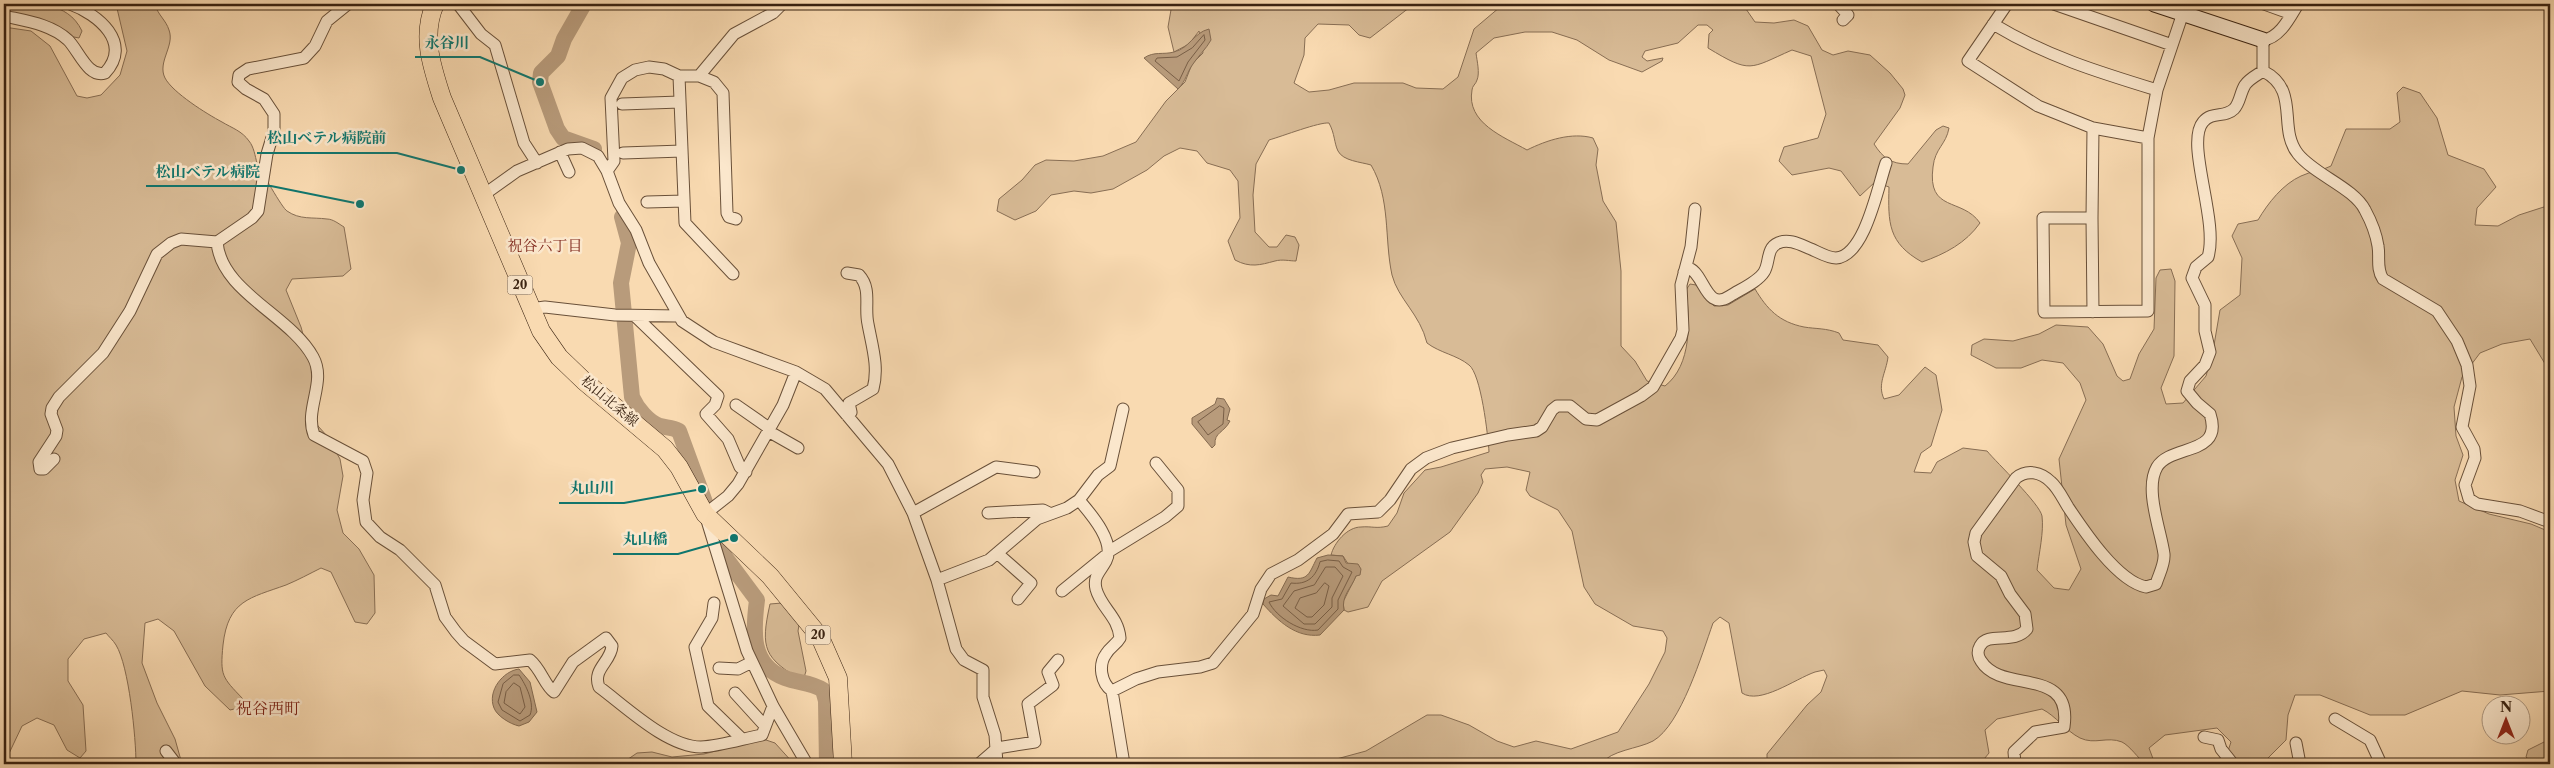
<svg xmlns="http://www.w3.org/2000/svg" width="2554" height="768" font-family="'Libre Caslon Text','Noto Serif JP',serif">
	<style>
		.green { fill: #d8bb96; stroke: #886e54 }
		.water { fill: #b89b7b; stroke: #856b51 }
		.lines { fill: none; stroke-linecap: round; stroke-linejoin: round }
		.shore { stroke: #785e46; stroke-width: 1 }
		.river { stroke: #b89b7b; stroke-width: 16 }
		.street-casing { stroke: #695039; stroke-width: 13 }
		.secondary-casing { stroke: #392211; stroke-width: 17 }
		.primary-casing { stroke: #392211; stroke-width: 19 }
		.street { stroke: #fbe7cc; stroke-width: 11 }
		.secondary { stroke: #fbe7cc; stroke-width: 15 }
		.primary { stroke: #f9dab1; stroke-width: 18 }
		.labels { text-anchor: middle; stroke-width: 5; stroke-linejoin: round; paint-order: stroke }
		.shield { fill: #fbe7cc; stroke: #735d49; stroke-width: 1 }
		.shield-label { font-size: 12px; font-weight: bold; fill: #392211 }
		.street-label { font-size: 14px; fill: #392211; stroke: #fbe7cc }
		.neighbourhood-label { font-size: 15px; fill: #7a1f14; stroke: #fbe7cc }
		.quarter-label { font-size: 16px; fill: #7a1f14; stroke: #fbe7cc }
		.leader { fill: none; stroke: #0f766e; stroke-width: 2 }
		.callout-dot { fill: #0f766e; stroke: #fbe7cc; stroke-width: 2 }
		.callout-label { font-size: 15px; text-anchor: middle; font-weight: bold; fill: #0f766e; stroke: #fbe7cc; stroke-width: 5; stroke-linejoin: round; paint-order: stroke }
	</style>
	<rect width="100%" height="100%" fill="#f9dab1"/>
	<filter id="stains"><feTurbulence type="fractalNoise" baseFrequency=".004" numOctaves="4"/><feColorMatrix values="0 0 0 0 .2 0 0 0 0 .09 0 0 0 0 .02 0 0 0 .5 -.17"/></filter>
	<radialGradient id="worn" r=".72"><stop offset=".6" stop-color="#630" stop-opacity="0"/><stop offset="1" stop-color="#630" stop-opacity=".3"/></radialGradient>
	<path class="green" d="M4,4C34,4 67,0 82,31L79,38L69,36L4,12Z
		M116,4H155C157,14 166,20 169,30C175,46 157,62 165,78C173,93 207,114 222,122C232,128 242,131 249,141C254,147 255,156 257,163C261,170 282,208 287,211C300,220 312,217 327,219C333,219 339,224 344,227L351,269L343,276L292,279L286,290L301,327L311,363L312,386L308,406L318,426L327,436L340,459L343,476L337,510L343,533L359,549L374,575L375,613L367,624L355,622L331,572L321,568C309,574 298,580 286,585C250,598 228,600 223,645C220,676 222,677 243,699V707L230,710L205,686L174,631L158,619L145,623L142,663L157,703L175,739L182,764H136C136,738 129,666 116,645C113,640 109,637 106,633L84,639L68,659V681L83,705L86,751L80,758L67,750L54,725L37,718L22,726L4,764V27L31,31L50,46L77,96L87,98L101,95L120,75L127,51Z
		M1172,4H1414L1370,38L1359,35L1349,25L1318,24L1305,38L1304,55L1294,83L1309,92L1329,90L1354,83H1403L1416,88L1443,89L1458,77L1474,29L1500,7L1513,4H1747L1746,9L1755,22L1774,23L1794,20L1808,26L1822,50L1833,55L1848,51L1870,55L1890,73L1903,89L1905,95L1900,108L1874,144C1883,158 1891,164 1908,164L1936,130L1943,126L1949,128C1946,145 1935,148 1933,167C1927,213 1962,197 1980,223C1966,243 1945,254 1922,262C1888,243 1888,223 1889,187L1875,182L1860,196L1841,171L1829,168L1792,175L1779,161L1784,147L1818,138L1826,114L1811,56L1792,50C1749,69 1751,74 1708,48L1709,34L1713,30L1707,25H1698L1678,43L1645,51L1642,57L1647,61L1663,58L1662,61L1642,72L1609,60L1577,40L1552,32H1525L1494,38L1476,53C1477,61 1480,73 1477,80C1476,84 1472,86 1472,90C1466,123 1504,137 1527,150C1547,140 1572,132 1593,138L1598,149L1596,165L1603,201L1616,222L1621,271V346L1635,361L1647,381L1665,386C1692,365 1690,321 1686,290L1690,284L1696,285L1714,306L1728,305L1755,289C1767,309 1779,322 1804,327C1816,329 1826,328 1839,333L1843,340L1878,345L1888,357C1886,373 1877,384 1884,399L1899,395L1925,367L1936,375L1942,410L1931,446L1921,453L1914,472L1931,473L1937,462L1963,448L1987,451C1997,463 2040,504 2042,516C2044,532 2039,553 2037,570L2054,588L2069,590L2081,569L2066,525L2059,459L2086,400L2080,383L2063,363L2042,360L2021,368H1996L1971,355L1972,345L1984,339L2013,341L2039,334L2056,325L2088,327L2103,344L2117,376L2123,381L2130,379L2139,354L2154,329L2156,278L2160,270L2171,269L2175,281L2174,356L2161,388L2166,404L2183,403L2206,376L2213,351L2220,310L2240,295L2242,258L2232,236L2238,224L2258,220C2268,203 2283,184 2301,176C2311,171 2322,171 2331,166L2346,129H2390L2400,122L2397,93L2403,87L2420,93L2437,118L2448,155L2484,169L2496,187L2477,208L2475,225L2498,226L2519,215L2550,205V372L2530,339L2502,344L2480,353L2462,377L2454,407L2456,436L2463,455L2455,480L2459,501L2489,514L2531,524L2550,532V691L2500,695L2462,691L2405,715H2370L2320,695H2295L2288,715L2286,740L2262,764H2214L2213,762L2227,754L2231,742L2217,728L2165,735L2149,748L2155,764H2145C2138,758 2130,746 2122,742C2107,736 2095,745 2080,738C2066,731 2056,716 2042,709L1997,719L1985,730L1989,753L1980,764H1767V754L1807,705L1821,692L1827,676L1824,670L1815,672C1795,679 1760,705 1742,693L1729,623L1720,617L1713,623C1702,654 1681,725 1653,741C1638,749 1611,750 1601,764H1318L1366,751L1427,715H1441L1469,725L1497,741L1514,747L1536,741L1571,749L1618,732L1649,684L1665,652L1667,638L1663,631L1633,626L1595,604L1584,587L1572,531L1558,510L1530,496L1526,490L1530,472L1507,467L1485,469L1481,475L1483,482L1478,493L1450,532L1382,581L1368,607L1348,612L1344,610L1343,602L1356,576L1343,556L1331,555C1334,543 1347,527 1361,527C1372,526 1376,529 1388,526L1397,513L1404,493L1425,470L1441,467L1489,452C1488,435 1481,374 1469,365C1457,355 1440,353 1427,343C1420,314 1398,299 1392,275C1384,238 1391,199 1371,165C1361,162 1343,161 1338,151C1334,143 1335,134 1329,123C1319,122 1283,136 1269,140L1256,164L1253,195L1255,232L1269,247H1277L1286,235L1295,237L1299,245L1296,261C1290,261 1282,259 1275,261C1260,265 1250,268 1235,260L1228,241L1240,218L1238,181L1230,170L1207,163L1197,151L1180,148L1164,156L1147,170L1113,189L1091,193L1074,191L1051,195L1036,211L1015,220L997,211L999,199L1022,180L1035,165L1046,160L1074,161L1103,156L1136,142L1166,101L1185,82L1192,64L1203,53L1199,31L1189,44L1174,52L1168,27Z
		M782,603L799,625L798,631L806,671L803,681C764,658 760,649 770,604Z
		M763,739L775,743L794,764H621L637,753L652,752L672,757L704,754Z
		M2544,742L2550,743V764H2534L2526,757L2528,750Z"/>
	<path class="water" d="M1209,29L1211,40C1206,49 1199,55 1193,64C1187,72 1186,81 1178,89L1144,58C1154,51 1163,55 1174,52C1190,48 1193,33 1209,29Z
		M1217,398L1224,399L1230,409L1227,420L1230,421C1224,433 1214,432 1215,445L1212,448L1192,424V418L1215,404Z
		M1328,555L1343,556L1346,563L1358,564L1361,569L1360,575L1356,576C1351,589 1341,596 1344,610L1320,635C1296,638 1278,621 1263,604L1264,599L1271,595L1278,596L1288,577C1309,582 1309,573 1317,558Z
		M519,669L530,682L537,712L529,722L519,726C510,724 497,716 494,708C487,691 503,671 519,669Z"/>
	<g class="lines">
		<path class="shore" d="M1204,35L1205,40L1188,62L1179,81L1155,61L1157,58L1177,57L1192,48Z
			M1220,406L1224,408L1223,424L1208,435L1198,422Z
			M1328,560L1339,561L1343,567L1352,572L1338,600V609L1318,630C1301,633 1276,617 1269,602L1282,599L1291,583C1307,585 1316,577 1320,562Z
			M1326,567H1335L1343,576L1332,598V607L1315,624H1304L1283,606L1294,591L1314,585Z
			M1325,583L1329,586L1324,605L1312,617H1307L1295,608L1300,598L1316,593Z
			M514,675H519C526,685 535,703 530,715L520,721L502,710L498,702L503,684Z
			M514,683L520,687L525,707L520,714L504,703L506,692Z"/>
		<path class="river" d="M584,4L564,39L558,56L541,73L540,82L557,129L563,138L594,149
			M622,217L629,243L621,283L632,397C637,408 648,422 660,426C667,428 672,427 679,431L725,557L757,600C753,631 750,665 785,678C798,683 811,682 823,690L826,701L827,764"/>
		<defs>
			<path id="street" d="M458,4L481,34L495,45L524,143L537,163
				M1838,4L1848,15L1843,20
				M2007,4L1968,61L2038,106L2093,128
				M2054,4L2172,45
				M2264,4L2292,14
				M2298,4C2290,17 2280,38 2263,40V71C2301,90 2277,128 2298,154C2315,175 2354,188 2365,210C2371,221 2376,233 2378,246C2380,257 2376,269 2383,279L2437,311L2457,341L2467,365L2470,386L2462,427L2474,449L2475,458L2465,485L2469,499L2477,504L2520,511L2550,522
				M4,16C26,21 51,24 68,40C79,51 88,78 105,73C133,43 98,14 70,4
				M1993,24C2046,56 2098,72 2157,90
				M679,76L685,223L733,274
				M699,76L714,82L723,93L727,213L729,217L736,219
				M622,104L680,102
				M560,152L569,172
				M623,153L682,151
				M607,171L614,161L611,98L622,78L635,70L649,67L664,69L679,76H699L734,34L773,13L782,4
				M482,196L517,171L568,149L582,148L598,156L607,171L619,203L636,230L649,263L682,321L714,342L796,372L825,389L888,464L913,513L937,580L956,649L964,660L983,670V697L995,735L997,764
				M647,202L684,201
				M2092,218L2093,128L2148,138
				M217,242C221,292 290,315 313,357C327,382 304,409 314,435L363,461L367,473L363,500L366,522L380,537L400,550L435,585L445,617L456,632L464,641L495,664L530,660C541,669 545,686 554,692L573,662L606,638L612,646C611,662 592,669 599,687C625,706 667,747 701,747C720,746 742,739 762,735L773,706
				M1684,272L1689,268C1705,275 1706,312 1730,296C1739,290 1758,282 1764,272C1770,263 1766,248 1778,243C1789,238 1801,245 1811,249C1818,252 1828,258 1836,258C1865,256 1878,186 1886,163
				M530,309L545,307L615,315L678,316
				M2093,312L2092,218H2043L2044,312L2148,311V138L2157,90L2186,4
				M635,316L718,396L715,405L706,414L728,439L740,467L746,472
				M796,372L783,405L738,484L728,496L705,514L747,651L773,706L807,764
				M736,405L769,428
				M846,414L851,412L849,403L873,389C879,367 872,346 868,324C864,307 872,289 859,275L847,273
				M768,431L798,448
				M54,459L44,469H40L39,462L56,436L57,430L51,414L52,408L59,397L103,353L130,311L157,254L171,243L181,239L217,242L252,218L258,211L267,154L274,131V114L264,99L246,89L238,82L239,75L248,69L304,58L315,46L327,21L348,4
				M1079,500L1098,475L1110,466L1123,409
				M913,513L996,467L1034,472
				M988,513L1043,510L1049,513
				M1108,552L1165,517L1178,506V490L1156,463
				M997,553L1031,583L1018,599
				M937,580L989,560L1037,519L1067,508L1079,500C1090,513 1116,542 1106,561C1100,572 1093,576 1096,589C1101,608 1118,616 1120,638C1116,645 1110,647 1106,654C1098,665 1101,683 1112,691L1124,764
				M1062,591L1105,556
				M714,603L712,618L695,647L708,706L742,739
				M719,668L738,669L752,662
				M1112,691L1136,679L1158,672L1200,667L1213,663L1253,614L1261,589L1271,574L1298,560L1333,534L1348,514L1378,512L1390,500L1411,469L1426,458L1452,448L1508,435L1536,431L1542,427L1552,410L1557,406H1570L1586,419L1597,420L1641,396L1653,387L1681,338L1683,330L1681,285L1691,247L1695,209
				M735,693L765,726
				M2335,719L2370,740L2381,764
				M2204,737L2218,740L2221,749L2233,764
				M2296,743L2300,764
				M997,748L1035,742L1028,704L1053,685L1048,672L1058,660
				M166,751L176,764
				M979,764L994,751H997
				M2015,764L2014,752L2035,732L2064,727C2073,665 2002,695 1981,661C1978,657 1977,651 1980,646C1988,631 2014,645 2027,629L2025,614L2010,594L2001,576L1977,556L1974,542L1976,533L2016,478C2027,469 2041,472 2051,482C2058,488 2063,499 2068,507C2084,531 2117,581 2146,587L2156,584C2159,574 2165,564 2164,554C2161,531 2144,489 2157,467C2171,444 2224,456 2210,414L2197,403L2187,391L2190,381L2205,365L2210,352L2205,331V305L2192,278L2196,267L2208,257C2219,221 2185,143 2203,122C2212,111 2225,118 2234,109C2240,103 2240,93 2245,85C2249,79 2257,75 2263,71"/>
			<path id="secondary" d="M2154,4L2263,40"/>
			<path id="primary" d="M435,4C421,36 432,67 442,98L541,331L559,357L584,381L665,449L679,467L705,514L770,576L820,637L838,678L843,764"/>
		</defs>
		<use href="#street" class="street-casing"/>
		<use href="#secondary" class="secondary-casing"/>
		<use href="#primary" class="primary-casing"/>
		<use href="#street" class="street"/>
		<use href="#secondary" class="secondary"/>
		<use href="#primary" class="primary"/>
	</g>
	<g class="labels">
		<g class="shield">
			<rect x="507.5" y="275.5" width="25" height="19" rx="4"/>
			<rect x="805.5" y="625.5" width="25" height="19" rx="4"/>
		</g>
		<g class="shield-label">
			<text x="520" y="289">20</text>
			<text x="818" y="639">20</text>
		</g>
		<g class="street-label">
			<text transform="translate(610 401) rotate(40)" y="5">松山北条線</text>
		</g>
		<g class="neighbourhood-label">
			<text x="545" y="251">祝谷六丁目</text>
		</g>
		<g class="quarter-label">
			<text x="268" y="714">祝谷西町</text>
		</g>
	</g>
	<path class="leader" d="M540 82L480 57H415M461 170L397 153H257M360 204L271 186H146M702 489L624 503H559M734 538L678 554H613"/>
	<g class="callout-dot">
		<circle cx="540" cy="82" r="5"/>
		<circle cx="461" cy="170" r="5"/>
		<circle cx="360" cy="204" r="5"/>
		<circle cx="702" cy="489" r="5"/>
		<circle cx="734" cy="538" r="5"/>
	</g>
	<g class="callout-label">
		<text x="447" y="48">永谷川</text>
		<text x="327" y="143">松山ベテル病院前</text>
		<text x="208" y="177">松山ベテル病院</text>
		<text x="592" y="493">丸山川</text>
		<text x="645" y="544">丸山橋</text>
	</g>
	<rect width="2554" height="768" fill="none" stroke="#f9dab1" stroke-width="20"/>
	<rect x="5" y="5" width="2544" height="758" fill="none" stroke="#392211" stroke-width="2.5"/>
	<rect x="10" y="10" width="2534" height="748" fill="none" stroke="#392211"/>
	<g transform="translate(2506 720)"><circle r="24" fill="#fbe7cc" stroke="#ad9881"/>
	<path d="M0-4L9 19L0 12L-9 19Z" fill="#8f2418"/>
	<text y="-8" font-size="14" font-weight="bold" text-anchor="middle" fill="#392211">N</text>
	</g>
	<rect width="100%" height="100%" filter="url(#stains)"/>
	<rect width="100%" height="100%" fill="url(#worn)"/>
</svg>
